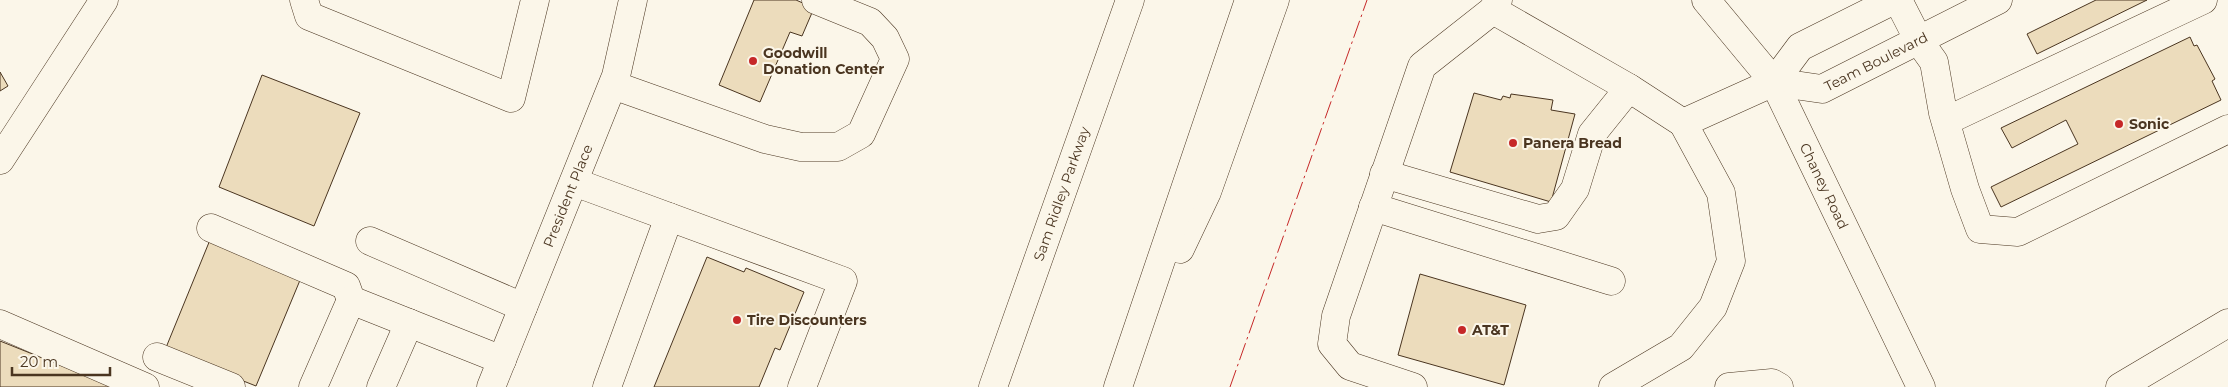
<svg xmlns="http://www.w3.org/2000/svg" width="2228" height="387" viewBox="0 0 2228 387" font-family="Montserrat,sans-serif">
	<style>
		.building { fill: #ecdcbc; stroke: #4a3520 }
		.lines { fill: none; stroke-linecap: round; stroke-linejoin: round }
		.minor-casing { stroke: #4a3520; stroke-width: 29 }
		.major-casing { stroke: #4a3520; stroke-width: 29 }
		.minor { stroke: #fbf6e9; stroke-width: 28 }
		.major { stroke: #fbf6e9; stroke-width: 28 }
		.power { stroke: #c62828; stroke-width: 1; stroke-dasharray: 18 4 2.5 4; stroke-linecap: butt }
		.poi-dot { fill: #c62828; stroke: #fbf6e9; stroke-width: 2 }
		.labels { text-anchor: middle; stroke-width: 4; stroke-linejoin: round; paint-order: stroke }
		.poi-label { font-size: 14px; font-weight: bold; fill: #4a3520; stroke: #fbf6e9; text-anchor: start }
		.street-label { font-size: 14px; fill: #4a3520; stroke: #fbf6e9 }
	</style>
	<rect width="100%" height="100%" fill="#fbf6e9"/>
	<g class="building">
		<path d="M754 0H796L814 8 802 36 790 32 760 102 719 85Z"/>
		<path d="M2096 0H2147L2037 54 2027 34Z"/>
		<path d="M2190 37 2194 46 2197 45 2215 79 2212 81 2221 100 2001 207 1991 187 2078 144 2066 120 2012 148 2001 128Z"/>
		<path d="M0 72 8 86 0 91Z"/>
		<path d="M262 75 360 113 314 226 219 187Z"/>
		<path d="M1474 93 1501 100 1503 96 1510 98 1511 94 1553 100 1551 110 1575 114 1551 202 1450 172Z"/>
		<path d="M212 235 303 273 256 386 165 350Z"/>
		<path d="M707 257 744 272 746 268 804 292 780 350 775 348 759 387H654Z"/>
		<path d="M1420 274 1526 305 1504 385 1398 355Z"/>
		<path d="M0 341 115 387H0Z"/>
	</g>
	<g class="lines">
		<g class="minor-casing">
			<g id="minor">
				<path d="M304 0 309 16 511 98 535 0"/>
				<path id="s1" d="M1706 0 1774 82 1921 387"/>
				<path d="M1898 0 1919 41 1934 62 1943 113 1965 189 1980 229 2018 232 2228 129"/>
				<path d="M1493 10 1629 88 1683 123"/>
				<path id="s2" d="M1774 82 1822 89 1998 0"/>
				<path d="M613 85 765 139 801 147H838L861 134 895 59 885 38 870 22 816 0"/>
				<path d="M1946 121 2203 0"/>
				<path d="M0 160 104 0"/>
				<path d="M1384 174 1538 219 1556 216 1575 189 1592 134 1629 88"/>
				<path d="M574 182 843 281 802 387"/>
				<path d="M1373 207 1611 281"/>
				<path d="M211 228 346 286 351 300"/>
				<path d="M370 241 523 307"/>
				<path d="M0 324 145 387"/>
				<path d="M157 357 231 387"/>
				<path d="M313 387 351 300 502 360"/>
				<path d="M381 387 409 323"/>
				<path id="s3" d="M491 387 616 76 633 0"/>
				<path d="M607 387 669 217"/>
				<path d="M1413 387 1350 366 1332 344 1336 316 1422 66 1493 10 1498 0"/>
				<path d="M1613 387 1681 347 1713 307 1731 261 1721 193 1683 123 1774 82 1800 47 1894 0"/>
				<path d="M1729 387 1772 383 1779 387"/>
				<path d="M2120 387 2228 323"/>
			</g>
		</g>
		<g class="major-casing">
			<g id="major">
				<path d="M1180 249 1207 192 1275 0"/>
				<path id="s4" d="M993 387 1130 0"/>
				<path d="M1118 387 1249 0"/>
			</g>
		</g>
		<use href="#minor" class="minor"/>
		<use href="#major" class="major"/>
		<path class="power" d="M1230 387 1367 0"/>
	</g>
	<g class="poi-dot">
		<circle cx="753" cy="61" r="5"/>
		<circle cx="2119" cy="124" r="5"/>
		<circle cx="1513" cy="143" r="5"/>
		<circle cx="737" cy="320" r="5"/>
		<circle cx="1462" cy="330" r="5"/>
	</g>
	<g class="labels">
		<g class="poi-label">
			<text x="763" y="58">Goodwill<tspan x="763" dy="16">Donation Center</tspan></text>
			<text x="2129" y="129">Sonic</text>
			<text x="1523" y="148">Panera Bread</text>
			<text x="747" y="325">Tire Discounters</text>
			<text x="1472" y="335">AT&amp;T</text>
		</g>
		<g class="street-label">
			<text dy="5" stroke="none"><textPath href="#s2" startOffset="109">Team Boulevard</textPath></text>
			<text dy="5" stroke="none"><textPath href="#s1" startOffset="222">Chaney Road</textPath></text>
			<text dy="5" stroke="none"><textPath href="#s4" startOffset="205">Sam Ridley Parkway</textPath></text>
			<text dy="5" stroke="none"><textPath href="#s3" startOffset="206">President Place</textPath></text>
		</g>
	</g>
	<path d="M12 367v8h98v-8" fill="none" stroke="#4a3520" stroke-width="2.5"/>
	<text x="20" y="367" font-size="15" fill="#4a3520" stroke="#fbf6e9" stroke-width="4" paint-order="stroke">20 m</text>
</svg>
